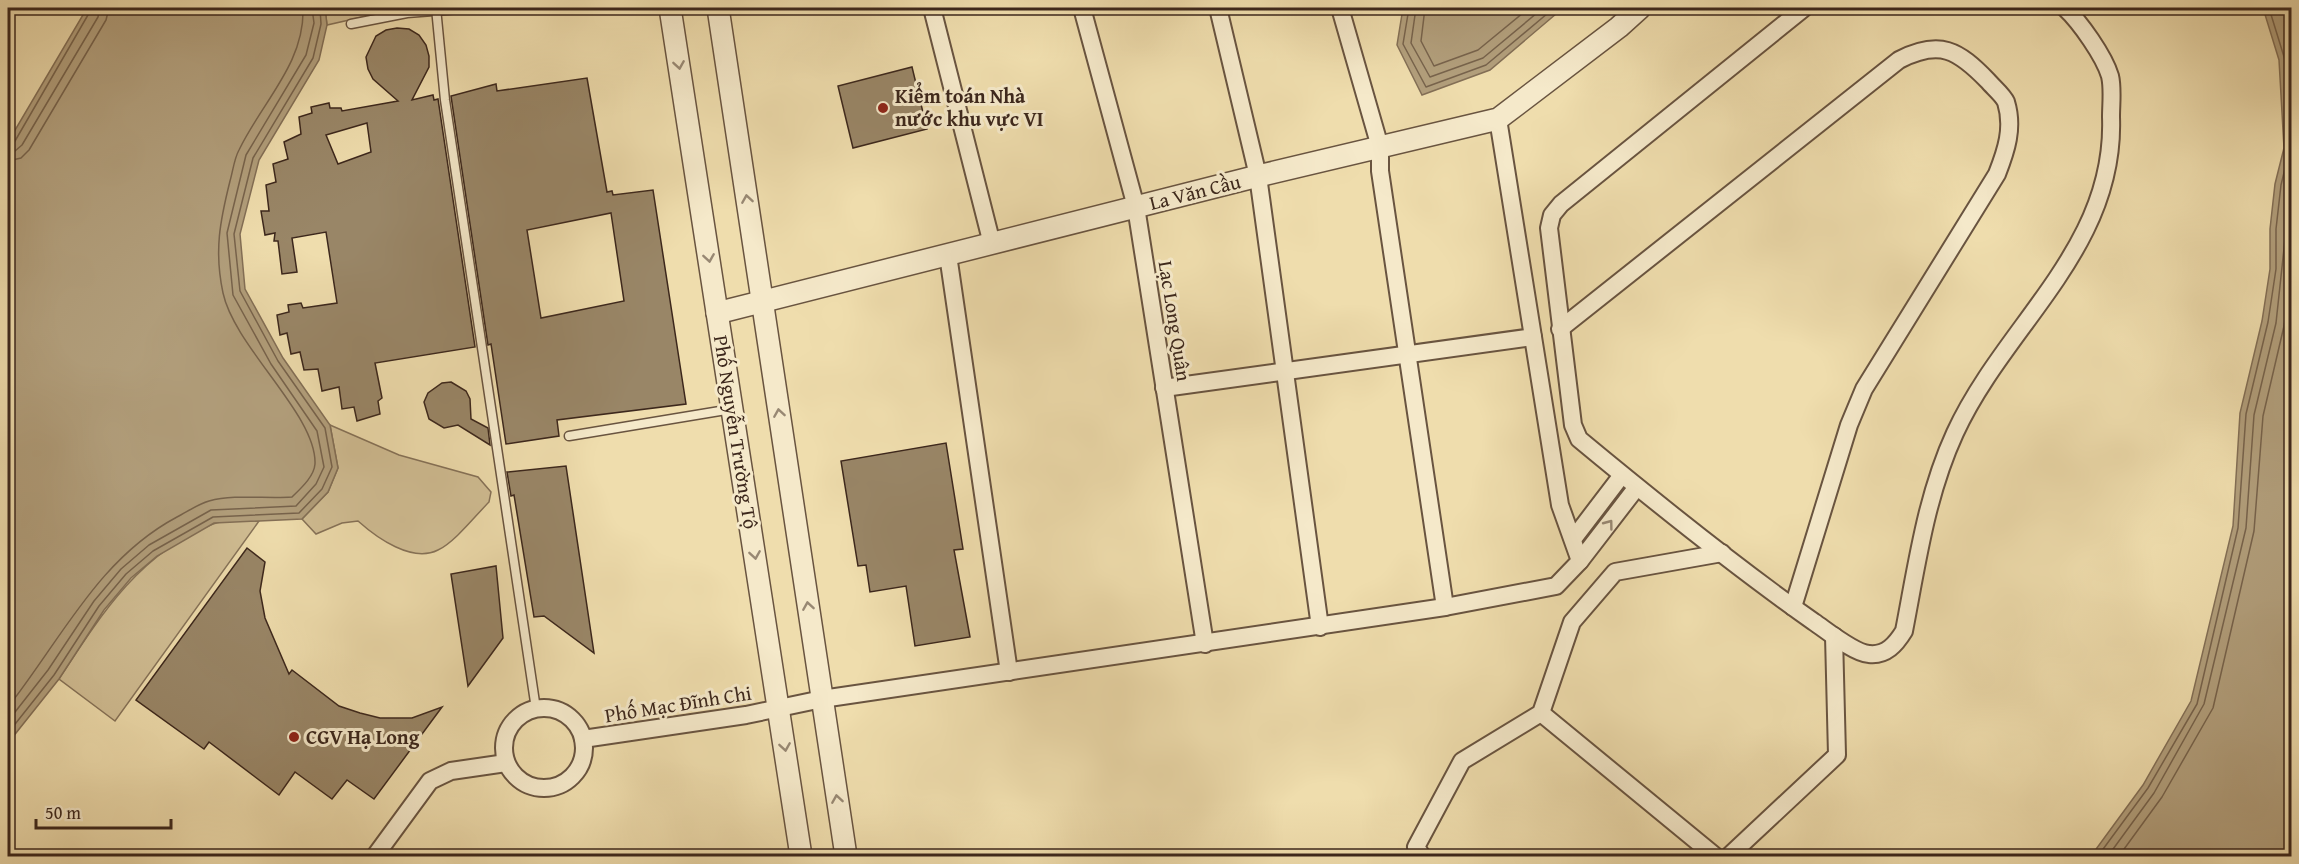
<svg xmlns="http://www.w3.org/2000/svg" width="2299" height="864" viewBox="0 0 2299 864" font-family="'Gentium Book Plus',serif">
	<style>
		.green { fill: #d1be94; stroke: #867258; stroke-width: 1.5 }
		.water { fill: #b29f7c; stroke: #836f56; stroke-width: 1.5 }
		.lines { fill: none; stroke-linecap: round; stroke-linejoin: round }
		.shore { stroke: #77634c; stroke-width: 1.5 }
		.building { fill: #998667; stroke: #3c271c; stroke-width: 1.5; fill-rule: evenodd }
		.service-casing { stroke: #695440; stroke-width: 11 }
		.minor-casing { stroke: #695440; stroke-width: 20 }
		.tertiary-casing { stroke: #695440; stroke-width: 24 }
		.service { stroke: #f5e9ca; stroke-width: 8 }
		.minor { stroke: #f5e9ca; stroke-width: 16 }
		.tertiary { stroke: #f5e9ca; stroke-width: 21 }
		.oneway { stroke: #988873 }
		.poi-dot { fill: #8f2418; stroke: #f5e9ca; stroke-width: 2 }
		.labels { text-anchor: middle; stroke-width: 6; stroke-linejoin: round; paint-order: stroke }
		.poi-label { font-size: 20px; font-weight: bold; fill: #3c271c; stroke: #f5e9ca; text-anchor: start }
		.street-label { font-size: 20px; fill: #3c271c; stroke: #f5e9ca }
	</style>
	<rect width="100%" height="100%" fill="#efddad"/>
	<filter id="stains"><feTurbulence type="fractalNoise" baseFrequency=".00333" numOctaves="4"/><feColorMatrix values="0 0 0 0 .2 0 0 0 0 .09 0 0 0 0 .02 0 0 0 .5 -.17"/></filter>
	<radialGradient id="worn" r=".72"><stop offset=".6" stop-color="#630" stop-opacity="0"/><stop offset="1" stop-color="#630" stop-opacity=".3"/></radialGradient>
	<g class="green">
		<path d="M325 8H402L327 25Z"/>
		<path d="M330 425 399 455 478 477 491 492 489 502C476 515 454 543 438 550 412 563 377 538 358 521L342 523 316 534 302 519 328 492 338 468Z"/>
		<path d="M259 521 115 721 59 679C100 616 140 552 213 524 225 519 245 521 259 521Z"/>
	</g>
	<g class="water">
		<path d="M87 8H325L327 25 319 60 259 160 240 234 245 289 283 358 330 425 338 468 328 492 302 519 214 523 157 556 131 578 104 610 59 679 8 743V142Z"/>
		<path d="M1403 8H1563L1490 70 1422 95 1397 45Z"/>
		<path d="M2263 8H2292L2291 856H2091L2143 785 2191 701 2233 526 2240 413 2262 321 2270 269V229L2275 184 2284 148 2279 60Z"/>
	</g>
	<g class="lines">
		<g class="shore">
			<path d="M1409 8 1403 44 1426 87 1486 65 1554 8"/>
			<path d="M1416 8 1411 43 1430 77 1483 58 1543 8"/>
			<path d="M1425 8 1421 41 1434 66 1478 50 1529 8"/>
			<path d="M8 144 15 141 92 8"/>
			<path d="M8 152 15 151 22 145 98 17 100 8"/>
			<path d="M8 161 21 158 29 150 106 20 109 8"/>
			<path d="M8 707C61 640 98 559 177 517 187 512 198 504 209 501 235 494 265 499 292 497 300 489 314 477 315 464 317 415 235 348 223 293 214 251 220 221 230 181 233 171 234 159 239 150 262 102 305 63 303 8"/>
			<path d="M8 721 48 670 94 601 121 569 149 545 211 510 296 506 316 484 324 467 317 431 271 364 233 295 227 233 246 155 306 55 314 23 312 8"/>
			<path d="M8 733 54 675 99 606 126 574 153 551 213 517 299 513 322 489 332 467 325 428 278 361 240 291 234 234 253 158 313 58 321 24 320 8"/>
			<path d="M2098 856 2148 788 2197 704 2238 528 2246 414 2268 322 2276 269V229L2281 185 2290 148 2285 60 2269 8"/>
			<path d="M2108 856 2154 793 2204 704 2246 528 2254 415 2276 323 2292 174"/>
			<path d="M2119 856 2162 797 2213 708 2254 531 2263 416 2284 326 2292 275"/>
		</g>
	</g>
	<g class="building">
		<path d="M397 28 409 29 419 35 426 45 429 56V67L412 100 433 95 434 100 438 99 475 347 375 363 382 398 378 401 380 414 357 421 354 407 342 409 339 387 322 391 318 369 304 370 300 352 291 354 287 333 280 335 277 315 289 312 288 305 301 303 303 308 337 303 326 232 292 238 297 272 282 274 278 241H274L275 233 265 235 261 211H269L266 185 276 182 273 164 288 159 284 142 301 134 299 117 312 113 311 107 329 103 330 108H341L342 111 398 101 373 79 368 69 366 57 376 36 386 30ZM367 123 371 152 338 164 326 135Z"/>
		<path d="M912 67 927 129 853 148 838 86Z"/>
		<path d="M587 78 607 192 612 191 613 195 653 190 686 404 557 420 559 436 506 444 491 344 488 345 451 96 496 84 497 91ZM611 213 624 301 541 318 527 230Z"/>
		<path d="M451 382 466 391 470 399 471 419 488 428 490 445 458 425 444 428 429 419 424 402 428 393 442 383Z"/>
		<path d="M946 443 963 549 954 550 970 637 915 646 906 586 870 592 866 565 858 566 841 461Z"/>
		<path d="M566 466 594 653 544 616 534 617 514 495 511 496 507 472Z"/>
		<path d="M247 548 265 562 260 591 265 618 289 674 292 670 339 706 360 713 380 718H412L442 707 374 799 347 780 332 799 295 772 279 795 209 742 204 749 136 700Z"/>
		<path d="M496 566 503 638 468 686 451 574Z"/>
	</g>
	<g class="lines">
		<g class="service-casing">
			<g id="service">
				<path d="M436 8 445 100 536 709"/>
				<path d="M351 24 407 13 473 8"/>
				<path d="M569 436 732 409"/>
			</g>
		</g>
		<g class="minor-casing">
			<g id="minor">
				<path d="M932 8 992 244"/>
				<path d="M1082 8 1136 207 1205 644"/>
				<path d="M1218 8 1258 176 1320 627"/>
				<path d="M1340 8 1380 147V171L1445 607"/>
				<path d="M1804 8 1561 204 1552 215 1549 228 1573 425 1579 439C1655 502 1733 565 1814 622 1826 630 1854 653 1869 654 1886 656 1896 644 1904 631 1917 564 1926 496 1955 433 2005 324 2116 248 2111 117 2111 104 2113 88 2110 76 2104 56 2080 22 2065 8"/>
				<path d="M948 255 1009 672"/>
				<path d="M1560 329 1899 60C1940 39 1958 50 1988 81 1993 87 2003 95 2006 102 2014 128 2006 151 1997 174L1864 389 1849 425 1793 607"/>
				<path d="M1164 388 1533 337"/>
				<path d="M1574 538 1622 475"/>
				<path d="M1580 561 1637 487"/>
				<circle cx="544" cy="748" r="40"/>
				<path d="M1541 713 1715 856"/>
				<path d="M583 739 746 715 822 699 1445 607 1556 586 1580 561 1560 505 1498 119"/>
				<path d="M375 856 430 781 451 771 506 763"/>
				<path d="M1422 856 1416 847 1462 761 1541 713 1572 622 1615 572 1722 553"/>
				<path d="M1729 856 1837 755 1834 636"/>
			</g>
		</g>
		<g class="tertiary-casing">
			<g id="tertiary">
				<path d="M670 8 801 856"/>
				<path d="M718 8 846 856"/>
				<path d="M717 313 1258 176 1498 119 1619 27 1640 8"/>
			</g>
		</g>
		<use href="#service" class="service"/>
		<use href="#minor" class="minor"/>
		<use href="#tertiary" class="tertiary"/>
	</g>
	<defs><path id="oneway-chevron" d="M-2-3.5L2.5 0L-2 3.5" fill="none" stroke-width="1.6" stroke-linecap="round" stroke-linejoin="round" transform="scale(1.5)"/></defs>
	<g class="oneway">
		<use href="#oneway-chevron" transform="translate(679 65) rotate(81)"/>
		<use href="#oneway-chevron" transform="translate(747 199) rotate(-99)"/>
		<use href="#oneway-chevron" transform="translate(709 258) rotate(81)"/>
		<use href="#oneway-chevron" transform="translate(779 413) rotate(-99)"/>
		<use href="#oneway-chevron" transform="translate(1609 524) rotate(-53)"/>
		<use href="#oneway-chevron" transform="translate(755 555) rotate(81)"/>
		<use href="#oneway-chevron" transform="translate(808 606) rotate(-99)"/>
		<use href="#oneway-chevron" transform="translate(785 747) rotate(81)"/>
		<use href="#oneway-chevron" transform="translate(837 799) rotate(-99)"/>
	</g>
	<g class="poi-dot">
		<circle cx="883" cy="108" r="6"/>
		<circle cx="294" cy="737" r="6"/>
	</g>
	<g class="labels">
		<g class="poi-label">
			<text x="895" y="103">Kiểm toán Nhà<tspan x="895" dy="23">nước khu vực VI</tspan></text>
			<text x="306" y="744">CGV Hạ Long</text>
		</g>
		<g class="street-label">
			<text transform="translate(1195 192) rotate(-14)" y="7">La Văn Cầu</text>
			<text transform="translate(1175 321) rotate(81)" y="7">Lạc Long Quân</text>
			<text transform="translate(736 432) rotate(81)" y="7">Phố Nguyễn Trường Tộ</text>
			<text transform="translate(678 704) rotate(-9)" y="7">Phố Mạc Đĩnh Chi</text>
		</g>
	</g>
	<rect width="2299" height="864" fill="none" stroke="#efddad" stroke-width="30"/>
	<rect x="9" y="9" width="2281" height="846" fill="none" stroke="#3c271c" stroke-width="3"/>
	<rect x="15" y="15" width="2269" height="834" fill="none" stroke="#3c271c" stroke-width="1.5"/>
	<path d="M36 819v9h135v-9" fill="none" stroke="#3c271c" stroke-width="3"/>
	<text x="45" y="819" font-size="18" fill="#3c271c" stroke="#f5e9ca" stroke-width="4.5" paint-order="stroke">50 m</text>
	<rect width="100%" height="100%" filter="url(#stains)"/>
	<rect width="100%" height="100%" fill="url(#worn)"/>
</svg>
